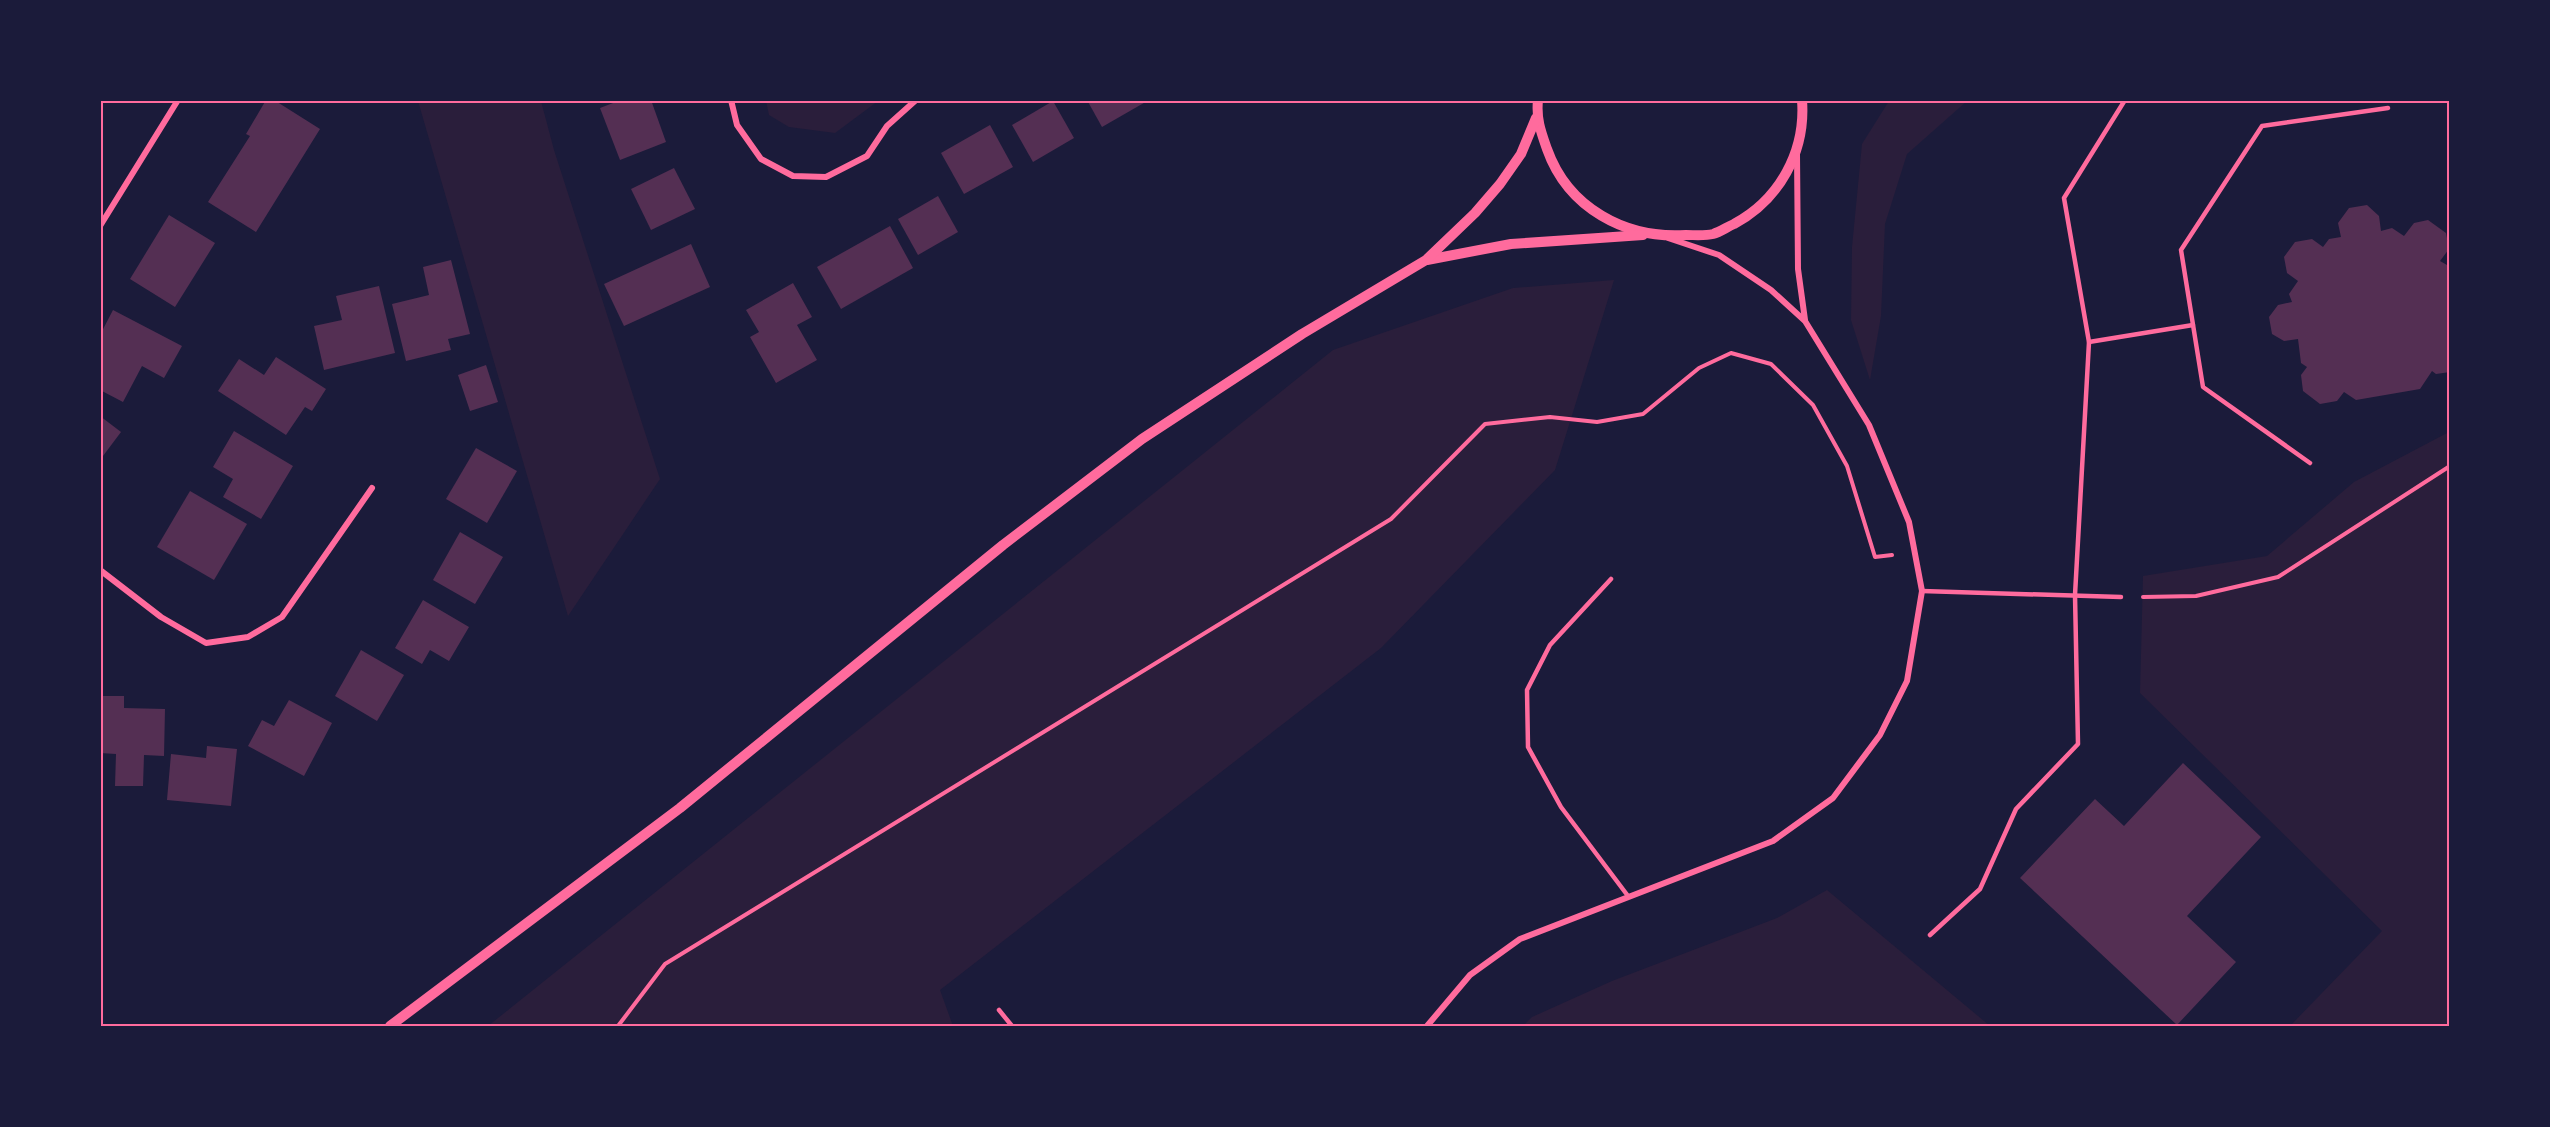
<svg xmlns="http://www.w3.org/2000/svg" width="2550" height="1127" viewBox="0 0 2550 1127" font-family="Lato,sans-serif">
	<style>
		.green { fill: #2a1e3b }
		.building { fill: #542f53 }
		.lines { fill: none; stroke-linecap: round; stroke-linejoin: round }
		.path { stroke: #ff6b9d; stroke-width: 4 }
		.service { stroke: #ff6b9d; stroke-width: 4.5 }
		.minor { stroke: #ff6b9d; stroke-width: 6 }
		.tertiary { stroke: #ff6b9d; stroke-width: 10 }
		.neatline { fill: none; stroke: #ff6b9d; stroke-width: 2 }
	</style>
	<rect width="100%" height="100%" fill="#1b1b3a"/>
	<g class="green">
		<path d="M418 101H541L554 150 660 479 568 616Z"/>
		<path d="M766 101V100L878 101 835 133 789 127 769 115Z"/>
		<path d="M1889 101H1967L1907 154 1885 224 1881 316 1870 380 1851 320 1852 247 1862 144Z"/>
		<path d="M1614 280 1555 470 1381 648 940 990 953 1026H488L1333 350 1513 288Z"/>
		<path d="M2449 432V1026H2290L2382 931 2140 693 2143 576 2267 556 2354 482Z"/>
		<path d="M1827 890 1990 1026H1523L1532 1017 1612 981 1777 918Z"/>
	</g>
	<g class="building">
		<path d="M266 100H274L320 129 256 232 208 202 250 136 246 134Z"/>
		<path d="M621 100H651L666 142 620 160 600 108Z"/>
		<path d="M1087 100H1149L1102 127Z"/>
		<path d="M1053 101 1074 138 1033 162 1012 125Z"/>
		<path d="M990 125 1013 167 964 194 941 153Z"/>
		<path d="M674 168 695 209 651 230 631 189Z"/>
		<path d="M938 196 958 232 918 255 898 219Z"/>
		<path d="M2367 205 2379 216 2381 231 2392 228 2404 236 2414 223 2428 220 2446 233 2449 249 2440 261 2447 265 2450 279V372L2436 374 2432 371 2420 389 2356 400 2344 392 2337 401 2320 404 2303 391 2301 375 2307 367 2301 363 2298 339 2284 341 2272 334 2269 317 2278 305 2292 302 2289 294 2298 281 2287 273 2284 257 2295 242 2312 239 2323 247 2329 239 2341 237 2338 223 2349 208Z"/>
		<path d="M169 215 215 243 175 307 130 279Z"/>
		<path d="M890 226 913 268 841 309 817 267Z"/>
		<path d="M691 244 710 287 624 326 604 284Z"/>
		<path d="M451 260 470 334 448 339 451 350 406 361 392 304 429 295 423 267Z"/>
		<path d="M793 283 812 317 797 325 817 360 776 383 750 337 759 332 746 310Z"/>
		<path d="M379 286 395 353 324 370 314 326 342 320 336 296Z"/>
		<path d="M113 310 182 346 164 378 142 366 123 402 100 390V335Z"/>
		<path d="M276 357 326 389 312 411 305 407 286 435 218 391 239 359 264 375Z"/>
		<path d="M486 365 498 402 470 411 458 375Z"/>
		<path d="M100 416 121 432 100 460Z"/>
		<path d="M234 431 293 466 261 519 223 497 233 479 213 467Z"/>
		<path d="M476 448 517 471 487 523 446 499Z"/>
		<path d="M190 491 247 524 214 580 157 547Z"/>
		<path d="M460 532 503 557 475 604 433 580Z"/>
		<path d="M423 600 469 627 449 661 430 650 422 664 395 648Z"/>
		<path d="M361 650 404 675 377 721 335 696Z"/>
		<path d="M100 696H124V708L165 709 164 756 144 755 143 786H115L116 754 100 753Z"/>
		<path d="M289 700 332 723 304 776 248 746 262 720 274 726Z"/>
		<path d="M207 746 237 749 231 806 167 800 171 754 206 758Z"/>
		<path d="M2183 763 2261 837 2187 916 2236 962 2177 1025 2020 878 2095 799 2124 826Z"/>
	</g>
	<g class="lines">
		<g class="path">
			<path d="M2143 597 2196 596 2278 577 2450 466"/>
			<path d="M618 1026 665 964 1391 519 1485 424 1550 417 1597 422 1643 414 1699 368 1731 353 1771 364 1813 405 1847 466 1875 557 1892 555"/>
		</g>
		<g class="service">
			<path d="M2089 342 2193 325"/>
			<path d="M2310 463 2203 387 2181 250 2262 126 2388 108"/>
			<path d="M1611 579 1550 645 1527 690 1528 747 1561 807 1628 896"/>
			<path d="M1922 591 2121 597"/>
			<path d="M1930 935 1980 889 2016 809 2078 744 2075 595 2089 342 2064 198 2125 100"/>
			<path d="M999 1010 1012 1026"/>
		</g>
		<g class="minor">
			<path d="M731 100 737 125 761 159 793 176 826 177 867 156 887 126 916 100"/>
			<path d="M1797 154 1798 269 1805 320"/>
			<path d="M100 226 178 100"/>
			<path d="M100 570 161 617 206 643 248 637 282 617 372 488"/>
			<path d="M1427 1026 1470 975 1520 939 1773 841 1833 798 1880 735 1907 681 1922 591 1909 522 1869 425 1805 321 1771 290 1719 255 1668 238"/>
		</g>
		<g class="tertiary">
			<path d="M1538 100C1536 119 1541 132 1547 149 1568 208 1625 239 1686 235 1695 235 1705 236 1713 234 1720 232 1727 227 1734 224 1779 200 1806 152 1802 100"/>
			<path d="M1427 260 1511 244 1643 235"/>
			<path d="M390 1026 680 808 1003 545 1142 439 1302 334 1426 260 1475 213 1500 184 1521 154 1536 118"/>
		</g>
	</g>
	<rect width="2550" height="1127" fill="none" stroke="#1b1b3a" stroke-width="204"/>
	<rect x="102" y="102" width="2346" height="923" class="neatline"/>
</svg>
